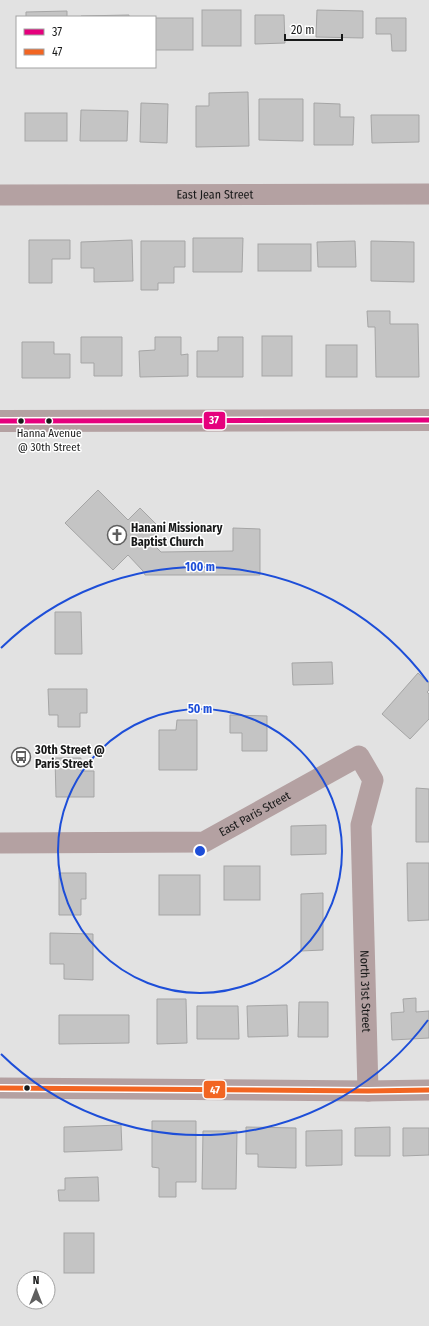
<svg xmlns="http://www.w3.org/2000/svg" width="429" height="1326" viewBox="0 0 429 1326" font-family="'Fira Sans Condensed',sans-serif">
	<style>
		.building { fill: #c4c4c4; stroke: #a5a5a5 }
		.lines { fill: none; stroke-linecap: round; stroke-linejoin: round }
		.minor { stroke: #b4a1a2; stroke-width: 21 }
		.tertiary { stroke: #b4a1a2; stroke-width: 22 }
		.bus-1-casing { stroke: #fff; stroke-width: 8 }
		.bus-2-casing { stroke: #fff; stroke-width: 8 }
		.bus-1 { stroke: #e5007d; stroke-width: 5 }
		.bus-2 { stroke: #f26522; stroke-width: 5 }
		.ring { fill: none; stroke: #1d4ed8; stroke-width: 2 }
		.bus-dot { fill: #181919; stroke: #fff; stroke-width: 1.5 }
		.labels { text-anchor: middle; stroke-width: 3; stroke-linejoin: round; paint-order: stroke }
		.bus-label { font-size: 11px; fill: #181919; stroke: #fff }
		.street-label { font-size: 12px; fill: #181919; stroke: #fff }
		.poi-label { font-size: 12px; font-weight: bold; fill: #181919; stroke: #fff; text-anchor: start }
		.centre { fill: #1d4ed8; stroke: #fff; stroke-width: 2 }
		.ring-label { font-size: 12px; text-anchor: middle; font-weight: bold; fill: #1d4ed8; stroke: #fff; stroke-width: 3; stroke-linejoin: round; paint-order: stroke }
		.line-badge { stroke: #fff; stroke-width: 1.5 }
		.badge-label { font-size: 11px; text-anchor: middle; font-weight: bold; fill: #fff }
	</style>
	<rect width="100%" height="100%" fill="#e2e2e2"/>
	<g class="building">
		<rect x="202" y="10" width="39" height="36"/>
		<path d="M317 10 363 11V38L316 37Z"/>
		<path d="M67 11V17H26V12Z"/>
		<path d="M129 15V17H81V16Z"/>
		<path d="M255 15H284L285 43 255 44Z"/>
		<rect x="155" y="18" width="38" height="32"/>
		<path d="M376 18H406V51H392L391 34H376Z"/>
		<path d="M248 92 249 146 196 147V106H209V93Z"/>
		<path d="M259 99H303V141L259 140Z"/>
		<path d="M141 103 168 104 167 143 140 142Z"/>
		<path d="M314 103 340 104V117H354L353 145H314Z"/>
		<path d="M81 110 128 111 127 141H80Z"/>
		<rect x="25" y="113" width="42" height="28"/>
		<path d="M371 115H419V142L372 143Z"/>
		<path d="M193 238H243L242 272H193Z"/>
		<path d="M29 240H70V259H52V283H29Z"/>
		<path d="M132 240 133 281 94 282V268H81V242Z"/>
		<path d="M141 241H185V267H174V283H158V290H141Z"/>
		<path d="M355 241 356 267H318L317 242Z"/>
		<path d="M371 241 414 242V282L371 281Z"/>
		<rect x="258" y="244" width="53" height="27"/>
		<path d="M367 311H390V324H418L419 377H376L375 327H368Z"/>
		<rect x="262" y="336" width="30" height="40"/>
		<path d="M81 337H122V376H94V363H81Z"/>
		<path d="M155 337H181V355L188 354V376L140 377 139 351 155 350Z"/>
		<path d="M218 337H243V377H197V351H218Z"/>
		<path d="M22 342H54V354H70V378H22Z"/>
		<rect x="326" y="345" width="31" height="32"/>
		<path d="M98 490 128 520 140 508 161 529 150 541 161 552 233 551V528L260 529V575H145L143 571 128 555 113 570 65 523Z"/>
		<path d="M55 612H81L82 654H55Z"/>
		<path d="M332 662 333 684 293 685 292 663Z"/>
		<path d="M418 673 429 683V690L427 692 429 694V719L410 739 382 714Z"/>
		<path d="M48 689H87V713H80V727H58V715H49Z"/>
		<path d="M230 715 267 716V751H242V733H230Z"/>
		<path d="M177 720H197V770H159V730H176Z"/>
		<path d="M55 758H81V771H94V797H56Z"/>
		<path d="M416 788 429 789V842H416Z"/>
		<path d="M326 825V854L291 855V826Z"/>
		<path d="M407 863H429V920L408 921Z"/>
		<rect x="224" y="866" width="36" height="34"/>
		<path d="M59 873H86V899H81V915H59Z"/>
		<rect x="159" y="875" width="41" height="40"/>
		<path d="M323 893V950L301 951V894Z"/>
		<path d="M50 933 93 934V980L64 979V964H50Z"/>
		<path d="M416 998V1012L429 1011V1038L392 1040 391 1013 404 1012 403 999Z"/>
		<path d="M157 999H186L187 1043 157 1044Z"/>
		<path d="M299 1002H328V1037H298Z"/>
		<path d="M287 1005 288 1036 248 1037 247 1006Z"/>
		<path d="M197 1006H238L239 1039H197Z"/>
		<path d="M59 1015H129V1043L59 1044Z"/>
		<path d="M152 1121H196V1182H176V1197H159V1168L152 1167Z"/>
		<path d="M121 1125 122 1150 64 1152V1127Z"/>
		<path d="M246 1127 296 1128V1168L258 1167V1154H246Z"/>
		<path d="M390 1127V1156H355V1128Z"/>
		<path d="M403 1128H429V1155L403 1156Z"/>
		<path d="M342 1130V1165L306 1166V1131Z"/>
		<path d="M203 1131H237L236 1189H202Z"/>
		<path d="M98 1177 99 1201H59L58 1190H65V1178Z"/>
		<rect x="64" y="1233" width="30" height="40"/>
	</g>
	<g class="lines">
		<g class="minor">
			<path id="s1" d="M0 195 429 194"/>
			<path id="s2" d="M0 843 204 842 359 756 373 780 361 825 368 1091"/>
			<path d="M0 1088 368 1091 429 1090"/>
		</g>
		<path class="tertiary" d="M0 421 429 420"/>
		<g class="bus-1-casing">
			<path id="bus-1" d="M0 421 429 420"/>
		</g>
		<g class="bus-2-casing">
			<path id="bus-2" d="M0 1088 368 1091 429 1090"/>
		</g>
		<use href="#bus-1" class="bus-1"/>
		<use href="#bus-2" class="bus-2"/>
	</g>
	<g class="ring">
		<circle cx="200" cy="851" r="142"/>
		<path d="M428 1020A284 284 0 0 1 1 1054M1 648A284 284 0 0 1 428 682"/>
	</g>
	<defs>
		<g id="church-ring" transform="scale(1)"><circle r="9.5" fill="#fff" stroke="#5f5f5f" stroke-width="1.5"/><path d="M-1.2-6h2.4v3.5h3.3v2.4h-3.3V6h-2.4V-.1h-3.3v-2.4h3.3Z" fill="#5f5f5f"/></g>
		<g id="bus-ring" transform="scale(1)"><circle r="9.5" fill="#fff" stroke="#5f5f5f" stroke-width="1.5"/><path d="M-5-6H5V4H4V6H2V4H-2V6H-4V4H-5ZM-3.5-4V0h7V-4ZM-3.5 1.2v1.5H-2V1.2ZM2 1.2v1.5H3.5V1.2Z" fill="#5f5f5f"/></g>
	</defs>
	<g fill-rule="evenodd">
		<use href="#church-ring" x="117" y="535"/>
		<use href="#bus-ring" x="21" y="757"/>
	</g>
	<g class="bus-dot">
		<circle cx="21" cy="421" r="3.5"/>
		<circle cx="49" cy="421" r="3.5"/>
		<circle cx="27" cy="1088" r="3.5"/>
	</g>
	<g class="labels">
		<g class="bus-label">
			<text x="49" y="437">Hanna Avenue<tspan x="49" dy="14">@ 30th Street</tspan></text>
		</g>
		<g class="street-label">
			<text dy="4" stroke="none"><textPath href="#s1" startOffset="215">East Jean Street</textPath></text>
			<text dy="4" stroke="none"><textPath href="#s2" startOffset="262">East Paris Street</textPath></text>
			<text dy="4" stroke="none"><textPath href="#s2" startOffset="622">North 31st Street</textPath></text>
		</g>
		<g class="poi-label">
			<text x="131" y="532">Hanani Missionary<tspan x="131" dy="14">Baptist Church</tspan></text>
			<text x="35" y="754">30th Street @<tspan x="35" dy="14">Paris Street</tspan></text>
		</g>
	</g>
	<circle cx="200" cy="851" r="6" class="centre"/>
	<g class="ring-label">
		<text x="200" y="571">100 m</text>
		<text x="200" y="713">50 m</text>
	</g>
	<g class="line-badge">
		<rect x="203" y="411" width="23" height="19" rx="4" fill="#e5007d"/>
		<rect x="203" y="1080" width="23" height="19" rx="4" fill="#f26522"/>
	</g>
	<g class="badge-label">
		<text x="214" y="424">37</text>
		<text x="215" y="1094">47</text>
	</g>
	<rect x="16" y="16" width="140" height="52" fill="#ffffff" stroke="#a3a3a3"/>
	<rect x="24" y="29" width="20" height="6" fill="#e5007d" stroke="#a3a3a3"/>
	<text x="52" y="36" font-size="12" fill="#181919">37</text>
	<rect x="24" y="49" width="20" height="6" fill="#f26522" stroke="#a3a3a3"/>
	<text x="52" y="56" font-size="12" fill="#181919">47</text>
	<g transform="translate(36 1290)"><circle r="19" fill="#ffffff" stroke="#a3a3a3"/>
	<path d="M0-3L7 15L0 10L-7 15Z" fill="#5f5f5f"/>
	<text y="-6" font-size="11" font-weight="bold" text-anchor="middle" fill="#181919">N</text>
	</g>
	<path d="M285 34v6h57v-6" fill="none" stroke="#181919" stroke-width="2"/>
	<text x="291" y="34" font-size="12" fill="#181919" stroke="#ffffff" stroke-width="3" paint-order="stroke">20 m</text>
</svg>
